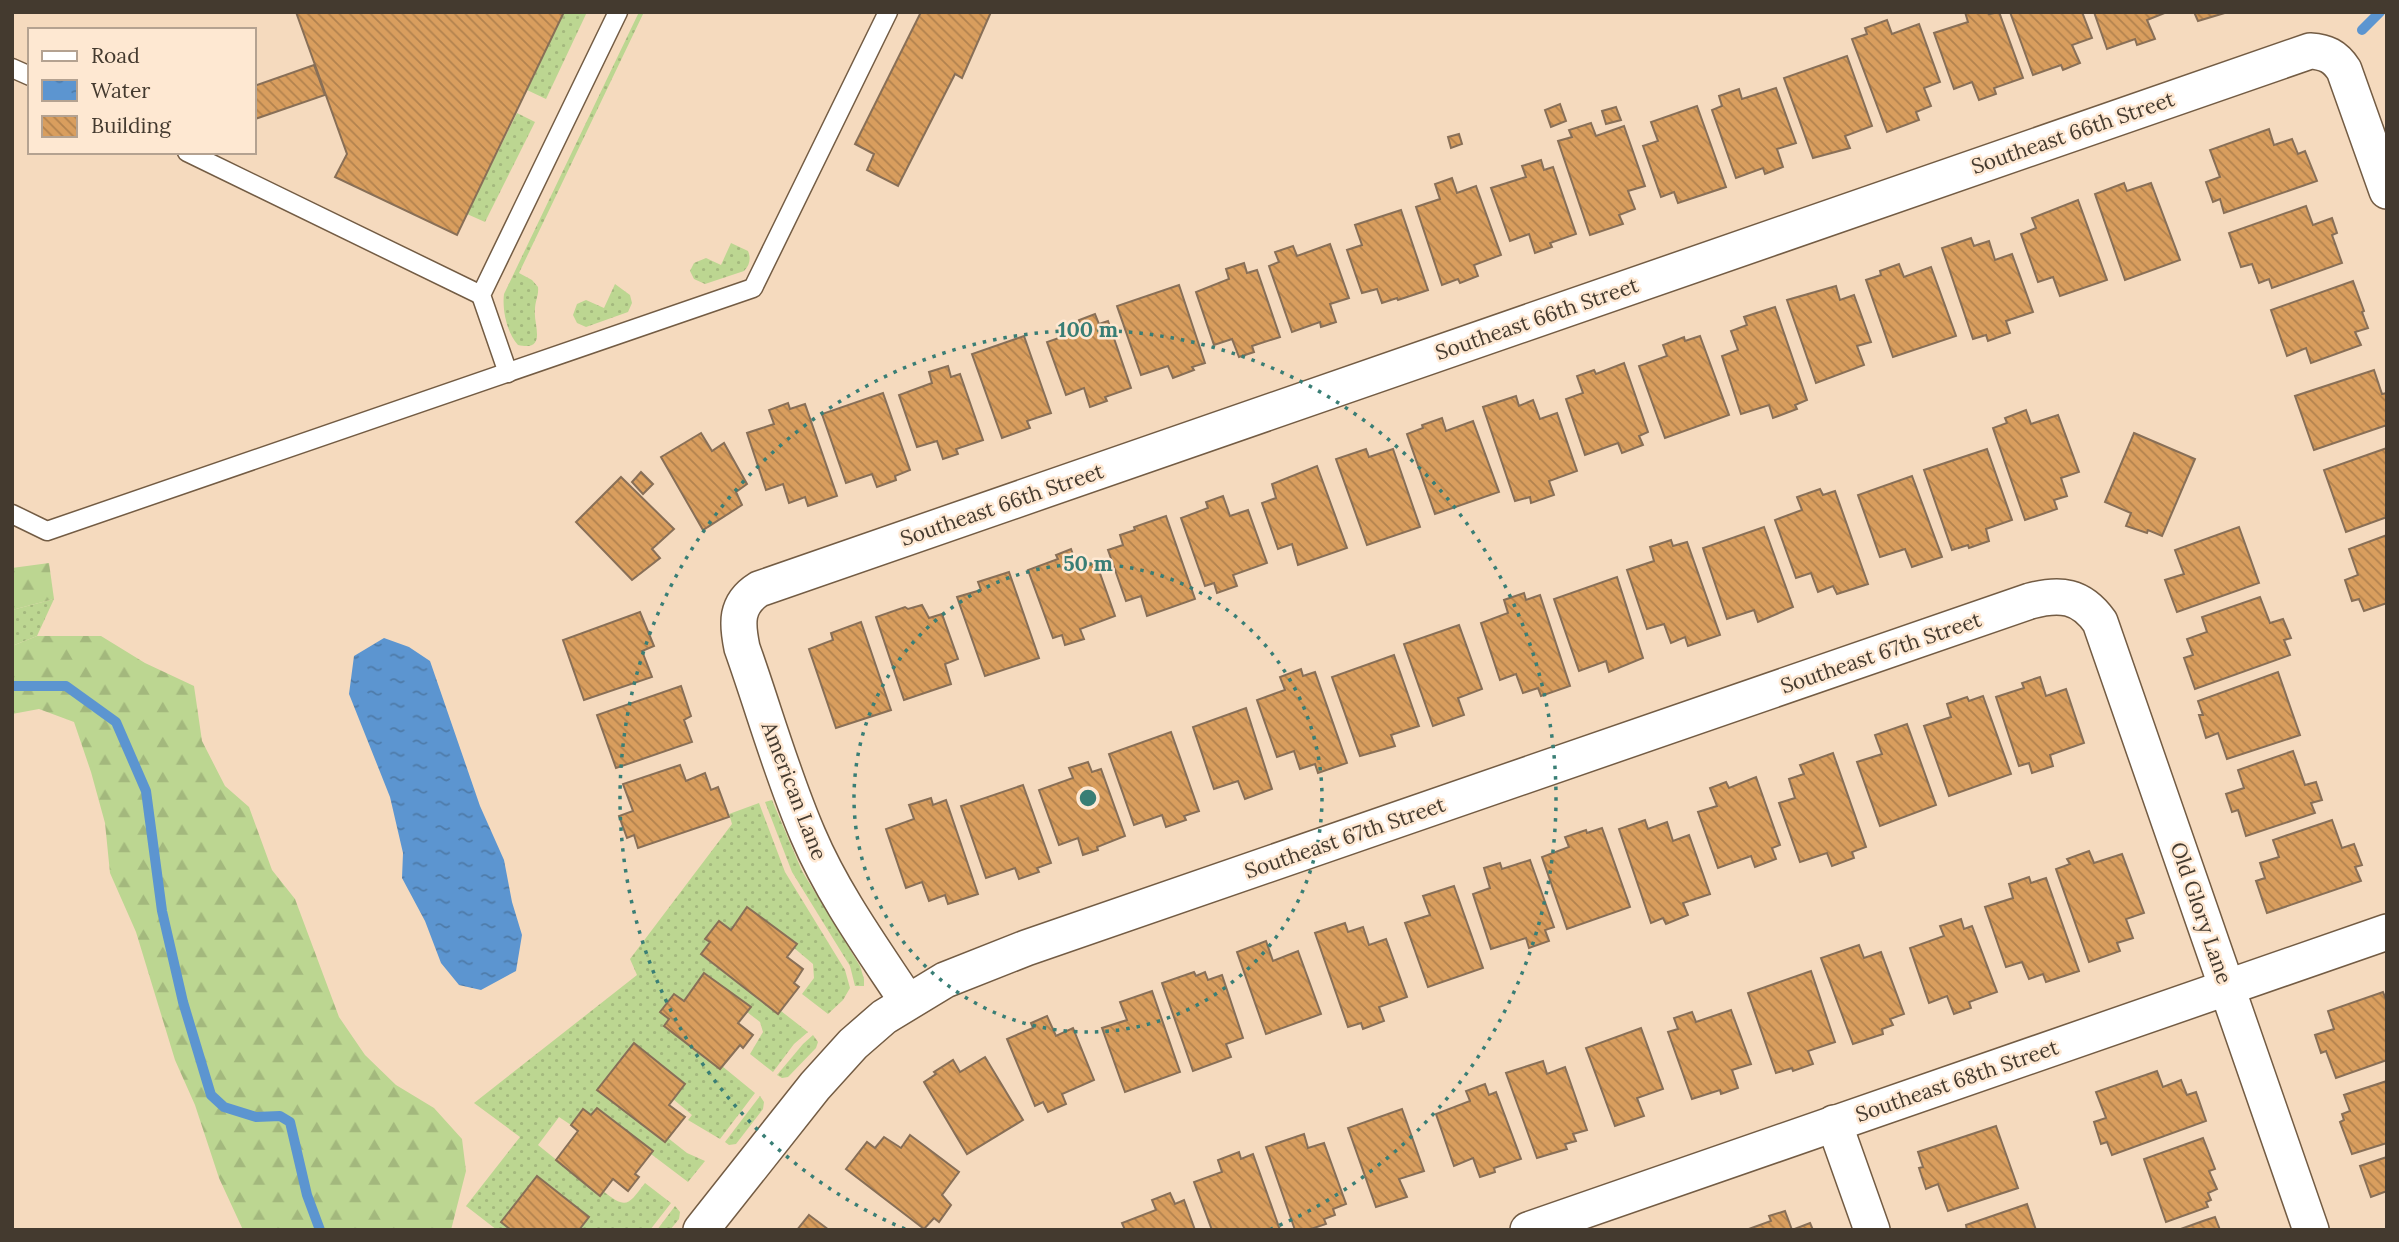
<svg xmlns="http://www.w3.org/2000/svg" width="2399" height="1242" viewBox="0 0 2399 1242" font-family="Lora,serif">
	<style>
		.grass { fill: url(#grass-dots) }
		.forest { fill: url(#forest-firs) }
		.water { fill: url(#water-ripples) }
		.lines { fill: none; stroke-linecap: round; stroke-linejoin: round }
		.stream { stroke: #5c95d0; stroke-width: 10 }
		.building { fill: url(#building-back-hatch); stroke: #886f57; stroke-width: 2 }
		.service-casing { stroke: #735c44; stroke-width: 21 }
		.minor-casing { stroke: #735c44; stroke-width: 38 }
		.service { stroke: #fff; stroke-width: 18 }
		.minor { stroke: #fff; stroke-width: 35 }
		.ring { fill: none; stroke: #397e75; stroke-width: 3.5; stroke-dasharray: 3.5 7 }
		.labels { text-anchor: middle; stroke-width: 5; stroke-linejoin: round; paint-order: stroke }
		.street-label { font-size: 21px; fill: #443a2f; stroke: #fee8d2 }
		.centre { fill: #397e75; stroke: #fee8d2; stroke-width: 3.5 }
		.ring-label { font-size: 21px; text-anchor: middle; font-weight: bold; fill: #397e75; stroke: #fee8d2; stroke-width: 5; stroke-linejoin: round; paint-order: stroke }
	</style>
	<defs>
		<pattern id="grass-dots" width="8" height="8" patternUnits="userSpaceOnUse" patternTransform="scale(1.75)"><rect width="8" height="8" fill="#bcd691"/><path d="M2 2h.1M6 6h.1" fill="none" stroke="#a3b87d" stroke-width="1.8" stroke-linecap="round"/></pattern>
		<pattern id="forest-firs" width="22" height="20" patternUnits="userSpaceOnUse" patternTransform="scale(1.75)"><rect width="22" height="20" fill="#bcd691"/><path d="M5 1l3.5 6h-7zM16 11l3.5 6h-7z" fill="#a3b87d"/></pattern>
		<pattern id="water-ripples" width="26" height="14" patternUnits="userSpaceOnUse" patternTransform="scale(1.75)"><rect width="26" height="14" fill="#5c95d0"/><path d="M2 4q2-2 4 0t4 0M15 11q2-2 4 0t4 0" fill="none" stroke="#4e7ba9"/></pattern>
		<pattern id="building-back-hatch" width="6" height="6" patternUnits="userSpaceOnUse" patternTransform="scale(1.75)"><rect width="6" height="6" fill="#d99e5e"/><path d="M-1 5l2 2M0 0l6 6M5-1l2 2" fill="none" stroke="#b2824e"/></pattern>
	</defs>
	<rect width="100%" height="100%" fill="#f5dabe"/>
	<g class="grass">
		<path d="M564 12H587L546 99 527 90Z"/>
		<path d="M639 12H644L519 273 532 280 538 287C539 295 535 301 535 310 533 324 548 352 518 345 507 333 502 310 504 294Z"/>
		<path d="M517 113 535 122 485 222 467 214Z"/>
		<path d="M731 243 748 251C751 258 750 265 744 271L705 284 694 279 690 271 694 263 706 258 721 265Z"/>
		<path d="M615 284 630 295 632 303 628 312 586 327 577 323 573 315 577 304 586 300 604 308Z"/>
		<path d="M54 599 37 636 12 646V610Z"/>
		<path d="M772 800 802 871 860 966 864 979V986H855L850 966 792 872 765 802Z"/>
		<path d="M759 803 785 872 845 970 850 988 843 1000 828 1014 802 994 814 978 813 964 747 908 731 930 719 921 706 939 710 942 701 955 778 1014 781 1011 808 1032 794 1044 773 1072 750 1054 763 1032 760 1022 747 1012 750 1007 705 973 684 1001 674 994 660 1012 669 1019 664 1026 720 1069 722 1066 755 1093 720 1139 688 1120 692 1115 673 1099 685 1083 634 1044 597 1090 664 1142 668 1138 687 1153 705 1161 688 1182 651 1154 597 1108 591 1115 582 1109 571 1125 559 1117 538 1145 600 1195 603 1191C627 1210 628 1205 645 1183L671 1203 650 1230H579L589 1217 501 1222 509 1228 497 1230 466 1206 520 1137 474 1103 637 975 630 959 732 824 729 814Z"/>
		<path d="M813 1035 818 1042 816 1048 788 1077 782 1078 777 1075 803 1044Z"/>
		<path d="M760 1096 764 1102 763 1109 736 1144 729 1145 725 1142Z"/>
		<path d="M675 1206 680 1212 679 1219 670 1230H657Z"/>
	</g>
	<g class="forest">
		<path d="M49 563 54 599 12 610V568Z"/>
		<path d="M37 636H101L145 663 194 686 202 741 225 786 249 807 272 870 295 899 339 1017 365 1055 396 1085 434 1108 462 1139 466 1171 451 1230H243L219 1178 195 1105 175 1060 136 932 110 873 105 823 91 772 74 722 39 709 12 714V646Z"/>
	</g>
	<path class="water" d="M384 638 409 647 430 661 480 806 504 860 512 902 522 935 516 971 481 990 459 985 441 963 425 921 402 878 403 853 390 797 349 694 354 656Z"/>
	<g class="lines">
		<g class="stream">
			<path d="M2362 30 2380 12"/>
			<path d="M12 686H66L116 722 146 791 162 911 183 1002 211 1095 224 1107 256 1117 280 1116 290 1122 307 1195 320 1230"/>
		</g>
	</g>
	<g class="building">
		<path d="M296 12H564L457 235 335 177 347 154Z"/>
		<path d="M921 12H991L962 78 955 74 898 186 867 170 874 154 855 144Z"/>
		<path d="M1965 12H1988L1989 14 1999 12 2023 78 1994 88 1996 94 1979 100 1972 82 1954 89 1934 33 1968 22Z"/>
		<path d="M2010 12H2082L2092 38 2072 45 2080 63 2063 70 2061 65 2033 75Z"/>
		<path d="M2094 12H2167L2147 20 2155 39 2137 45 2135 39 2107 49Z"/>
		<path d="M2194 12H2228L2198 21Z"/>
		<path d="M1887 20 1892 34 1919 24 1940 82 1924 88 1931 106 1916 112 1919 120 1887 132 1852 39 1867 34 1865 28Z"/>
		<path d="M1847 56 1872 126 1845 136 1850 148 1813 158 1784 78Z"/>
		<path d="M314 65 325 95 255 119 254 86Z"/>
		<path d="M1776 88 1796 143 1777 149 1783 167 1765 174 1763 168 1736 178 1712 110 1722 106 1719 96 1739 89 1742 99Z"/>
		<path d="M1560 104 1566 121 1551 127 1545 110Z"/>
		<path d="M1697 106 1726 187 1678 203 1674 192 1661 197 1643 146 1658 141 1651 122Z"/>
		<path d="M1616 107 1621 120 1606 124 1602 111Z"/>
		<path d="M1591 123 1596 136 1624 126 1645 186 1628 191 1635 209 1619 215 1623 224 1590 235 1558 141 1572 137 1569 130Z"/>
		<path d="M2269 129 2274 145 2292 139 2298 154 2305 151 2317 181 2224 213 2220 199 2213 202 2206 182 2220 177 2210 150Z"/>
		<path d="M1459 134 1462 144 1451 148 1448 137Z"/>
		<path d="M1541 160 1544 170 1553 167 1576 234 1550 243 1552 247 1535 253 1529 234 1510 241 1491 188 1526 177 1522 166Z"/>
		<path d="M1452 178 1457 193 1476 186 1501 255 1474 265 1478 276 1460 283 1458 279 1442 285 1416 207 1440 199 1435 184Z"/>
		<path d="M2124 183 2127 191 2151 183 2180 260 2125 280 2095 194Z"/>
		<path d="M2078 200 2107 280 2060 296 2053 277 2038 282 2021 234 2036 228 2032 218Z"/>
		<path d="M2306 206 2313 225 2332 218 2337 233 2332 235 2342 263 2272 288 2269 279 2259 283 2252 264 2241 267 2229 233Z"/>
		<path d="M1401 210 1428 290 1398 300 1397 298 1382 303 1377 289 1362 293 1347 250 1362 245 1355 225Z"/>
		<path d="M1971 238 1974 246 1989 241 1995 260 2012 254 2033 312 2006 321 2010 333 1988 341 1986 335 1973 339 1942 248Z"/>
		<path d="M1330 244 1349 298 1330 304 1336 322 1321 327 1320 322 1292 332 1269 266 1279 262 1275 252 1293 246 1297 256Z"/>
		<path d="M1244 263 1247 273 1257 270 1280 337 1252 346 1254 352 1239 357 1232 339 1214 345 1196 292 1229 279 1226 269Z"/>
		<path d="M1899 264 1904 277 1931 267 1956 336 1893 357 1866 280 1881 275 1880 271Z"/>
		<path d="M2353 281 2364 311 2362 312 2368 328 2355 332 2361 345 2311 363 2306 348 2287 356 2271 310Z"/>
		<path d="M1179 285 1205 363 1192 367 1194 370 1173 378 1168 366 1141 375 1117 306Z"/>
		<path d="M1836 286 1840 300 1854 295 1871 342 1857 346 1864 365 1816 383 1787 300Z"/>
		<path d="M1775 307 1807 400 1795 405 1797 409 1773 418 1769 405 1741 414 1722 356 1738 350 1731 331 1747 325 1744 317Z"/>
		<path d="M1095 314 1099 324 1108 321 1131 388 1105 397 1107 401 1090 407 1084 388 1066 395 1047 342 1082 330 1079 320Z"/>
		<path d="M1024 336 1051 413 1027 421 1030 428 1002 438 972 354Z"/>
		<path d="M1700 336 1729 415 1665 438 1639 366 1667 356 1663 345 1684 337 1685 341Z"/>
		<path d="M1624 363 1648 432 1639 436 1643 445 1622 453 1618 443 1585 455 1566 399 1583 393 1577 376 1594 370 1596 374Z"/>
		<path d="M948 366 951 377 960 374 983 440 956 449 958 454 943 459 937 441 917 447 899 395 932 383 929 372Z"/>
		<path d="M2374 370 2382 394 2387 393V425L2314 450 2295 396Z"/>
		<path d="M883 393 910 470 895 476 896 480 877 487 872 474 846 483 822 414Z"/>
		<path d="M1516 396 1519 406 1533 400 1540 419 1557 413 1577 471 1549 481 1554 495 1531 503 1530 497 1515 501 1483 407Z"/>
		<path d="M788 403 790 409 805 404 837 496 808 506 805 497 789 503 783 484 766 490 747 433 774 424 769 410Z"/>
		<path d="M2026 410 2031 424 2058 415 2079 472 2061 478 2067 496 2054 500 2057 509 2025 520 1993 428 2007 423 2005 418Z"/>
		<path d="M1442 418 1446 431 1473 421 1499 492 1435 514 1407 434 1423 428 1422 425Z"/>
		<path d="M701 433 712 451 724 443 747 484 736 492 742 505 703 530 661 457Z"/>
		<path d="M2134 433 2195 459 2162 536 2148 530 2147 533 2126 526 2131 513 2105 502Z"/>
		<path d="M2387 448V517L2346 532 2324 470Z"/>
		<path d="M1366 449 1369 457 1393 449 1420 527 1367 545 1336 459Z"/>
		<path d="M1987 449 2012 520 1986 529 1989 541 1969 548 1968 545 1952 550 1924 470Z"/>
		<path d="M1317 466 1347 548 1298 565 1292 544 1278 549 1262 503 1276 498 1272 484Z"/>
		<path d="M641 472 653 484 643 494 632 482Z"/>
		<path d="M1912 476 1942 557 1912 567 1905 549 1880 557 1858 495Z"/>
		<path d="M621 477 674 529 652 549 660 558 632 580 576 522Z"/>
		<path d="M1820 489 1823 495 1835 491 1868 584 1837 594 1833 586 1818 592 1811 573 1796 578 1775 520 1802 510 1797 497Z"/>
		<path d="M1223 496 1230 516 1248 510 1267 563 1233 575 1237 586 1217 593 1214 583 1205 586 1181 518 1208 508 1206 502Z"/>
		<path d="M1166 516 1195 599 1147 616 1141 596 1126 601 1108 550 1123 545 1120 535 1135 530 1134 527Z"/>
		<path d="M1764 527 1793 607 1758 622 1754 610 1727 619 1703 548Z"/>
		<path d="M2239 527 2259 583 2177 612 2165 580 2184 574 2175 550Z"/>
		<path d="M2387 535V603L2364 611 2359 599 2352 601 2345 580 2358 575 2349 549Z"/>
		<path d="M1671 540 1673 546 1687 542 1720 635 1688 646 1685 637 1671 643 1664 624 1647 629 1627 570 1654 561 1650 547Z"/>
		<path d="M1071 549 1078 569 1096 562 1115 616 1080 629 1084 639 1065 645 1062 635 1053 638 1028 570 1058 559 1056 555Z"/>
		<path d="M1009 572 1039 658 985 676 957 597 981 590 978 582Z"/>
		<path d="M1617 577 1643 658 1609 672 1606 661 1579 671 1554 599Z"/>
		<path d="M1524 593 1526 600 1540 595 1570 686 1541 696 1538 688 1523 693 1516 674 1500 680 1481 623 1508 613 1504 600Z"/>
		<path d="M2260 597 2270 623 2283 619 2291 638 2284 640 2290 655 2195 689 2184 658 2193 655 2187 639 2207 632 2202 617Z"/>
		<path d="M922 605 929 618 942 614 958 659 945 664 951 684 904 700 876 617 905 607 908 609Z"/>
		<path d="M640 612 654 646 642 651 652 677 584 700 563 640Z"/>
		<path d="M861 622 891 710 836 728 809 649 833 640 831 633Z"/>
		<path d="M1459 625 1482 689 1458 698 1464 715 1433 726 1404 644Z"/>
		<path d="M1394 655 1419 726 1391 735 1395 746 1360 756 1332 677Z"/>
		<path d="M1301 669 1303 676 1315 672 1347 763 1318 773 1315 764 1300 769 1294 751 1277 757 1257 700 1285 690 1280 677Z"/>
		<path d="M2278 672 2300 735 2227 759 2218 733 2206 738 2199 715H2203L2198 701Z"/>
		<path d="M2040 677 2046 696 2066 689 2084 743 2050 755 2053 766 2032 773 2029 763 2019 766 1996 697 2024 688 2022 683Z"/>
		<path d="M681 686 691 716 684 720 692 742 616 768 597 715Z"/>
		<path d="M1983 696 2011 774 1949 796 1924 726 1951 717 1947 704 1967 697 1969 701Z"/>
		<path d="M1246 708 1272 789 1245 799 1238 781 1214 789 1193 727Z"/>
		<path d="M1907 724 1936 805 1880 826 1857 762 1882 754 1875 735Z"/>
		<path d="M1171 732 1199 811 1184 816 1186 820 1166 827 1162 815 1134 825 1109 754Z"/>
		<path d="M2293 751 2305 785 2316 782 2322 800 2311 803 2315 813 2246 836 2238 810 2232 812 2226 794 2244 788 2238 770Z"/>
		<path d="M1833 753 1866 847 1852 852 1854 858 1832 866 1827 853 1800 862 1779 803 1795 798 1789 779 1804 774 1800 765Z"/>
		<path d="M1088 762 1092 772 1101 769 1125 836 1097 847 1098 850 1083 855 1078 838 1059 845 1039 790 1073 778 1069 768Z"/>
		<path d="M680 765 686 781 705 773 711 790 718 787 729 817 638 848 634 835 627 838 619 816 633 811 623 784Z"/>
		<path d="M1756 777 1780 845 1772 848 1776 859 1755 867 1751 856 1718 868 1698 812 1717 806 1710 788 1726 782 1729 788Z"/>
		<path d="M1023 785 1051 863 1037 868 1039 872 1019 879 1015 868 986 878 961 806Z"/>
		<path d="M931 798 933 805 946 800 978 894 948 904 945 895 929 901 922 882 906 888 886 829 914 819 909 805Z"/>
		<path d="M1645 820 1648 829 1667 822 1673 841 1689 835 1710 894 1683 903 1688 915 1666 924 1663 918 1651 923 1619 829Z"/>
		<path d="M2332 820 2342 848 2354 844 2362 865 2355 867 2361 881 2267 913 2256 881 2265 878 2260 863 2279 857 2273 840Z"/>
		<path d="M1602 828 1630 907 1567 929 1542 857 1569 847 1565 837 1586 830 1587 833Z"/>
		<path d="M2089 851 2094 863 2122 854 2144 913 2126 919 2133 938 2117 943 2120 951 2089 962 2056 869 2070 864 2067 859Z"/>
		<path d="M1530 860 1554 927 1545 930 1549 941 1529 948 1526 938 1491 949 1473 894 1490 888 1484 868 1500 863 1502 869Z"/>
		<path d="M2029 877 2031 883 2046 878 2079 971 2046 982 2043 974 2029 979 2022 962 2006 967 1985 907 2013 898 2009 884Z"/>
		<path d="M1454 886 1483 968 1428 987 1405 923 1430 915 1423 896Z"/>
		<path d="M747 907 797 944 787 957 803 969 794 983 799 987 778 1014 701 954 710 942 705 939 719 921 731 930Z"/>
		<path d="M1961 919 1964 929 1972 926 1997 992 1969 1002 1971 1008 1954 1014 1947 996 1929 1003 1910 948 1944 936 1940 926Z"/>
		<path d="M1345 923 1348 932 1363 927 1369 945 1386 939 1407 997 1379 1007 1384 1021 1363 1029 1361 1023 1348 1027 1315 933Z"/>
		<path d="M1266 941 1273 961 1298 951 1321 1014 1266 1034 1237 952Z"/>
		<path d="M1859 945 1864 958 1881 952 1904 1014 1890 1019 1893 1025 1882 1029 1883 1034 1853 1044 1821 958Z"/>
		<path d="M1811 971 1835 1042 1808 1051 1813 1064 1793 1071 1792 1068 1776 1073 1748 993Z"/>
		<path d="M1194 972 1196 976 1205 972 1208 980 1222 975 1243 1038 1226 1044 1231 1057 1193 1071 1162 983Z"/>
		<path d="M704 973 751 1007 738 1023 753 1035 743 1048 740 1045 720 1069 664 1026 669 1019 660 1012 674 994 684 1001Z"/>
		<path d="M1152 991 1180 1072 1125 1092 1102 1028 1127 1020 1120 1002Z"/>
		<path d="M2383 992 2387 1002V1060L2336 1078 2326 1051 2321 1053 2315 1035 2334 1029 2328 1011Z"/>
		<path d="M1731 1010 1751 1064 1732 1070 1738 1088 1721 1094 1720 1090 1692 1099 1668 1032 1678 1029 1674 1018 1692 1012 1696 1022Z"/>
		<path d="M1047 1016 1056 1036 1073 1028 1094 1080 1062 1094 1066 1104 1048 1112 1043 1102 1035 1106 1007 1039 1033 1028 1031 1023Z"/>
		<path d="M1641 1028 1663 1089 1637 1098 1644 1116 1615 1126 1586 1048Z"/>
		<path d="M634 1043 685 1084 669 1105 685 1117 665 1142 597 1090Z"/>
		<path d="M985 1057 1023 1120 967 1154 924 1082 936 1074 934 1072 953 1060 960 1072Z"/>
		<path d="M1543 1061 1547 1074 1565 1067 1587 1130 1573 1134 1576 1141 1565 1144 1567 1149 1537 1158 1506 1073Z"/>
		<path d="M2157 1071 2163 1087 2181 1080 2187 1095 2196 1092 2206 1121 2112 1155 2107 1142 2101 1144 2094 1122 2106 1118 2096 1092Z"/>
		<path d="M2387 1081V1143L2352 1154 2340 1122 2344 1120 2342 1114 2350 1111 2344 1095Z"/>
		<path d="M1485 1084 1489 1095 1496 1092 1521 1159 1494 1168 1495 1172 1480 1177 1473 1158 1454 1166 1436 1114 1470 1101 1466 1091Z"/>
		<path d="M597 1108 653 1151 635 1174 639 1177 628 1191 613 1179 600 1196 556 1160 578 1131 571 1125 583 1109 591 1115Z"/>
		<path d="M1402 1109 1424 1171 1399 1179 1407 1197 1376 1207 1348 1128Z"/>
		<path d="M1996 1126 2018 1188 1948 1211 1938 1184 1926 1189 1919 1168 1923 1167 1918 1152Z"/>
		<path d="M1304 1134 1308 1148 1324 1143 1346 1204 1333 1209 1335 1215 1324 1219 1326 1224 1308 1230H1295L1266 1147Z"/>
		<path d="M910 1135 959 1172 942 1195 951 1205 939 1222 934 1218 924 1229 846 1169 867 1142 875 1148 884 1137 901 1148Z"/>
		<path d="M2203 1138 2215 1169 2209 1171 2217 1189 2208 1193 2211 1200 2206 1202 2208 1207 2166 1222 2144 1159Z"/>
		<path d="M1239 1152 1241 1159 1253 1154 1280 1230H1212L1194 1182 1222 1172 1218 1160Z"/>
		<path d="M2387 1157V1191L2371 1197 2360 1166Z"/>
		<path d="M537 1176 589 1217 579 1230H511L501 1222Z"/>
		<path d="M1170 1193 1175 1204 1184 1200 1195 1230H1125L1122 1223 1156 1210 1152 1200Z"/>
		<path d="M2027 1204 2036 1230H1967L1966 1225Z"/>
		<path d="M1785 1211 1792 1230H1746L1771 1221 1769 1216Z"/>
		<path d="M809 1215 829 1230H797Z"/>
		<path d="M2215 1217 2220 1230H2178L2203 1221Z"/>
		<path d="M1810 1223 1813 1230H1792Z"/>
	</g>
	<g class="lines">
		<g class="service-casing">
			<g id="service">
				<path d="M12 68 30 76"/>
				<path d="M187 152 481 295"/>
				<path d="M508 373 481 295 618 12"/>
				<path d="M12 514 47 531 753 288 888 12"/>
			</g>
		</g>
		<g class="minor-casing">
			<g id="minor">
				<path d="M907 1001C872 948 833 894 808 835 782 775 764 710 742 648 737 624 735 604 759 589L2310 51C2326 52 2335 56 2344 70L2387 191"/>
				<path d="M1834 1123 1872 1230"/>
				<path d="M701 1230 815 1086 853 1044 884 1017 945 980 1026 948 2030 601C2060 593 2081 595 2100 622L2311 1230"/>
				<path d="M1528 1230 2387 932"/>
			</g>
		</g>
		<use href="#service" class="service"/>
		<use href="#minor" class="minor"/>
	</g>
	<g class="ring">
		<circle cx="1088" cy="798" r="234"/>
		<path d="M905 1229A468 468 0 1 1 1271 1229"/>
	</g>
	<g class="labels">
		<g class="street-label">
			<text transform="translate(2073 133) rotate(-19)" y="7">Southeast 66th Street</text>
			<text transform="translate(1537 319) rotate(-19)" y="7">Southeast 66th Street</text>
			<text transform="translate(1002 505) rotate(-19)" y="7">Southeast 66th Street</text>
			<text transform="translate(1881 653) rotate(-19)" y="7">Southeast 67th Street</text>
			<text transform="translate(794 791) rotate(69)" y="7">American Lane</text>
			<text transform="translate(1345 838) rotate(-19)" y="7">Southeast 67th Street</text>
			<text transform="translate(2201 913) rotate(71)" y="7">Old Glory Lane</text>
			<text transform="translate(1957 1081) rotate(-19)" y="7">Southeast 68th Street</text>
		</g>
	</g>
	<circle cx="1088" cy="798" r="10" class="centre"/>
	<g class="ring-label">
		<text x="1088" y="337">100 m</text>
		<text x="1088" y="571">50 m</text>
	</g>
	<rect width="2399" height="1242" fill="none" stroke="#443a2f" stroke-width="28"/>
	<rect x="28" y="28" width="228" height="126" fill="#fee8d2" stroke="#b4a291" stroke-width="2"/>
	<rect x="42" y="51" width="35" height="10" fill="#ffffff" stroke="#b4a291" stroke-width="2"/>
	<text x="91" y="63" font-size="21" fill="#443a2f">Road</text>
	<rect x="42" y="80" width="35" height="21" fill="url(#water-ripples)" stroke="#b4a291" stroke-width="2"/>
	<text x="91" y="98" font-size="21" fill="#443a2f">Water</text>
	<rect x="42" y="116" width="35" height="21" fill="url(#building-back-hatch)" stroke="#b4a291" stroke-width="2"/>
	<text x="91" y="133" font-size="21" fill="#443a2f">Building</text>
</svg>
